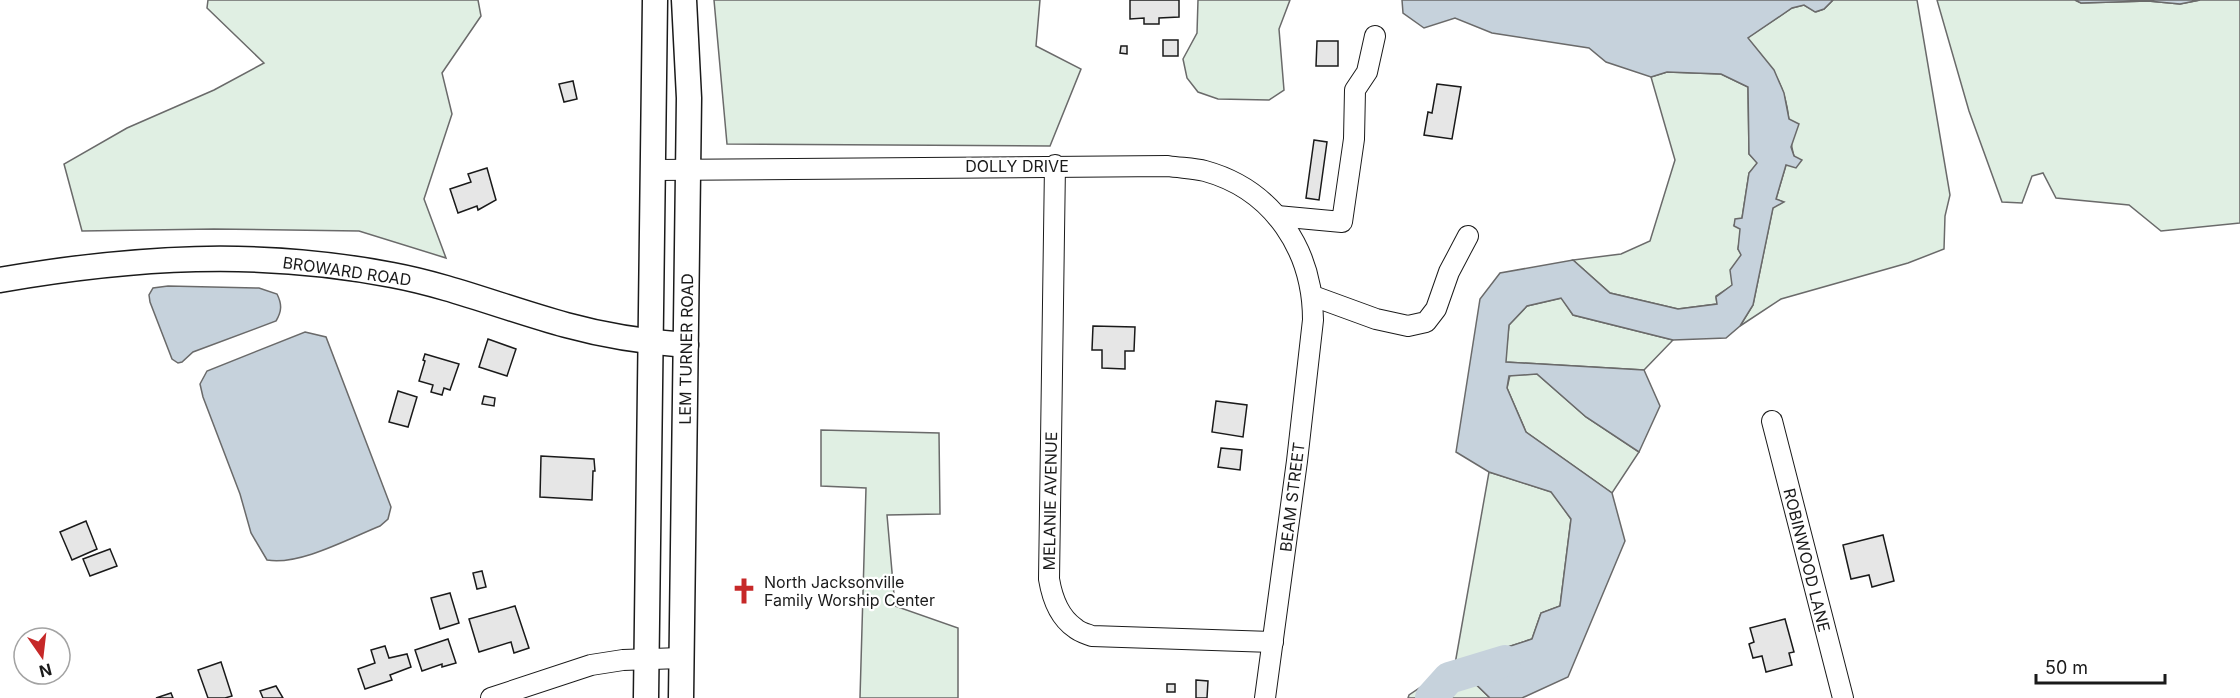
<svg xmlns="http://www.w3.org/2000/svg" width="2240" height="698" viewBox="0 0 2240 698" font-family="Inter,sans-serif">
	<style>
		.green { fill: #e0efe3; stroke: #6a6a6a; stroke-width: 1.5 }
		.water { fill: #c6d2dc; stroke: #6a6a6a; stroke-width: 1.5 }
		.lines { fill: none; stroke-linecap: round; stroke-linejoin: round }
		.river { stroke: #c6d2dc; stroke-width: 32 }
		.building { fill: #e6e6e6; stroke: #1a1a1a; stroke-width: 1.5 }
		.minor-casing { stroke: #1a1a1a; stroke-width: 22 }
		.major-casing { stroke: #1a1a1a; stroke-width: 27 }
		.minor { stroke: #fff; stroke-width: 20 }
		.major { stroke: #fff; stroke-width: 24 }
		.labels { text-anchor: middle; stroke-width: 4.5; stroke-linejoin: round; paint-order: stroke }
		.street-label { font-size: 16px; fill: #1a1a1a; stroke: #fff }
		.poi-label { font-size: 16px; fill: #1a1a1a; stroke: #fff; text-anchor: start }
	</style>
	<rect width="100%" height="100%" fill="#fff"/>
	<g class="green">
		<path d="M208 0H478L481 16 442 73 452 114 424 199 446 258 359 231 214 229 82 231 64 164 127 128 214 90 264 63 207 8Z"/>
		<path d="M714 0H1040L1036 46 1081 69 1050 146 727 144Z"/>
		<path d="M1198 0H1290L1279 29 1284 90 1269 100 1218 99 1198 92 1187 78 1183 59 1197 33Z"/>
		<path d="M1833 0H1917L1950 195 1945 216 1944 249 1908 263 1781 299 1740 326 1753 305 1773 207 1783 202 1776 199 1786 165 1794 156C1790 144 1791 132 1789 120 1785 82 1771 66 1747 38L1792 8 1804 5 1816 12 1824 9Z"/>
		<path d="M1937 0H2075L2081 3 2148 1 2180 4 2200 0H2240V223L2161 231 2129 205 2056 198 2043 173 2032 176 2022 203 2002 202 1969 111Z"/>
		<path d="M1667 72 1721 74 1748 87 1749 154 1758 163 1749 173 1742 218 1734 225 1741 229 1738 249 1742 255 1731 270 1733 285 1716 296 1717 304 1678 309 1610 293 1573 260 1621 254 1650 241 1675 160 1651 77Z"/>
		<path d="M1562 298 1573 315 1673 340 1644 370 1505 362 1509 325 1527 306Z"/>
		<path d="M1537 374 1586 417 1639 452 1612 493 1526 432 1507 388 1510 375Z"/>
		<path d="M821 430 939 433 940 514 887 515 895 606 958 628V698H860L866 488 821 486Z"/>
		<path d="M1489 472 1552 492 1571 519 1560 606 1541 613 1532 639 1455 664 1490 698H1408L1409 695 1455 664Z"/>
	</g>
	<g class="water">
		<path d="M1402 0H1833L1824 9 1815 12 1804 5 1792 8 1748 38 1774 70 1784 93 1789 119 1799 124 1791 147 1794 156 1802 160 1796 168 1786 165 1776 199 1784 202 1773 208 1753 305 1740 326 1726 338 1673 340 1573 315 1561 298 1527 306 1509 325 1506 362 1644 370 1660 406 1639 452 1586 417 1537 374 1509 376 1507 388 1526 432 1612 493 1625 541 1568 677 1522 698H1490L1455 664 1532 639 1541 613 1560 606 1571 519 1551 492 1489 472 1456 452 1480 299 1500 273 1573 260 1610 293 1678 309 1717 304 1716 297 1732 285 1730 270 1741 255 1738 249 1740 229 1734 226 1735 219 1742 218 1749 173 1757 163 1749 154 1748 87 1721 74 1667 72 1651 77 1606 62 1589 48 1492 33 1455 18 1424 28 1403 13Z"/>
		<path d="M2075 0H2200L2180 4 2148 1 2081 3Z"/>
		<path d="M168 286 259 288 277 294C282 304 282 311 276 321L193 352 182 362 178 363 172 359 150 302 149 295 153 288Z"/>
		<path d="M305 332 326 337 391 507 388 519 380 526C350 538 299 566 267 560L251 533 240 494 203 397 200 384 207 371Z"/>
	</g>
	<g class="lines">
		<path class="river" d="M1431 698 1449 678 1505 661"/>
	</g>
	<g class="building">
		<path d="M1130 0H1179V17L1159 18V24H1144V18L1130 19Z"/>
		<rect x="1163" y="40" width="15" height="16"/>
		<path d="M1317 41H1338V66H1316Z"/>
		<path d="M1121 46H1127V54L1120 53Z"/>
		<path d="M573 81 577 99 564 102 559 84Z"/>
		<path d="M1437 84 1461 87 1452 139 1424 135 1428 112 1432 113Z"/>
		<path d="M1314 140 1327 142 1319 200 1306 198Z"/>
		<path d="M487 168 496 200 478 210 477 206 458 213 450 189 471 182 468 174Z"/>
		<path d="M1093 326 1135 327 1134 351H1125V369L1102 368V350H1092Z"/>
		<path d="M488 339 516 349 507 376 479 367Z"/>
		<path d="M425 354 459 364 450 390 444 388 442 395 431 392 433 385 419 381 425 361 423 360Z"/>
		<path d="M398 391 417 397 408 427 389 422Z"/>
		<path d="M484 396 495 398 494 406 482 404Z"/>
		<path d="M1216 401 1247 405 1243 437 1212 432Z"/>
		<path d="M1221 448 1242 450 1240 470 1218 467Z"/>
		<path d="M541 456 594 459 595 471H593L592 500 540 497Z"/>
		<path d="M86 521 97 549 72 560 60 532Z"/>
		<path d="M1883 535 1894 581 1872 587 1869 575 1851 579 1843 545Z"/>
		<path d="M110 549 117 566 90 576 83 559Z"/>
		<path d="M482 571 486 587 477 589 473 573Z"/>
		<path d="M450 593 459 623 440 629 431 598Z"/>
		<path d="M515 606 529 648 514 653 511 642 479 652 469 619Z"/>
		<path d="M1785 619 1794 652 1789 653 1792 665 1766 672 1762 656 1753 658 1749 644 1754 642 1750 628Z"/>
		<path d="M448 639 456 663 442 667V664L422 671 415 650Z"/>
		<path d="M385 646 389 658 407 654 411 667 390 675 392 680 365 689 358 669 375 663 371 650Z"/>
		<path d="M221 662 232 696 225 698H208L198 670Z"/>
		<path d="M1196 680 1208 681 1207 698H1196Z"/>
		<rect x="1167" y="684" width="8" height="8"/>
		<path d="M276 686 283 698H263L260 691Z"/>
		<path d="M171 693 173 698H156Z"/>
	</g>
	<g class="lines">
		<g class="minor-casing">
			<g id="minor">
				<path d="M1055 165 1049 579C1052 597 1059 617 1075 628 1079 632 1087 634 1092 636L1273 642"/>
				<path d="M654 170 1168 166C1180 168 1194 168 1205 171 1274 190 1313 251 1313 320L1297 461 1265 698"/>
				<path d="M1277 216 1342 222 1354 139 1355 90 1367 72 1375 36"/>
				<path d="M1313 296 1376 319 1408 326 1426 322 1436 309 1449 272 1468 236"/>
				<path d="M1772 421 1843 698"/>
				<path d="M491 698 591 665 623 660 681 658"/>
			</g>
		</g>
		<g class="major-casing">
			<g id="major">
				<path d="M0 280C133 257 258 249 392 275 451 286 507 309 566 325 606 336 645 342 686 345"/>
				<path d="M646 698 655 0"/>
				<path d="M681 698 689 98 684 0"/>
			</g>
		</g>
		<use href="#minor" class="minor"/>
		<use href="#major" class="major"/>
	</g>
	<defs>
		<g id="church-bare" transform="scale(2.07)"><path d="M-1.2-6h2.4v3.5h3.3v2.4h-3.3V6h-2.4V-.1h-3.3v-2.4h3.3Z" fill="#c62828" stroke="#fff" stroke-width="2.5" paint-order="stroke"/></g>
	</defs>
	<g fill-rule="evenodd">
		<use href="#church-bare" x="744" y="591"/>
	</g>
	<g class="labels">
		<g class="street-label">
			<text x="1017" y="172">DOLLY DRIVE</text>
			<text transform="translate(347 271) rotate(8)" y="6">BROWARD ROAD</text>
			<text transform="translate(686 349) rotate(-89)" y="6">LEM TURNER ROAD</text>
			<text transform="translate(1292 497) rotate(-83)" y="6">BEAM STREET</text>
			<text transform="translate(1050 501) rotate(-89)" y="6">MELANIE AVENUE</text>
			<text transform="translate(1807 560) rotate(76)" y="6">ROBINWOOD LANE</text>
		</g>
		<g class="poi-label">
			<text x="764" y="588">North Jacksonville<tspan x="764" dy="18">Family Worship Center</tspan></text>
		</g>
	</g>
	<g transform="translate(42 656) rotate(166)"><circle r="28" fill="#ffffff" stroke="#a3a3a3" stroke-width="1.5"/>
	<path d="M0-4.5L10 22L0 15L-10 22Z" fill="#c62828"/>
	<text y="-9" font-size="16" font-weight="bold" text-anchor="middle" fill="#1a1a1a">N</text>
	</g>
	<path d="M2036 674v9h129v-9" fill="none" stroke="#1a1a1a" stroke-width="3"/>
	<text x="2045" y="674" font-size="18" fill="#1a1a1a" stroke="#ffffff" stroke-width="4.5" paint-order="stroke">50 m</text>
</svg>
